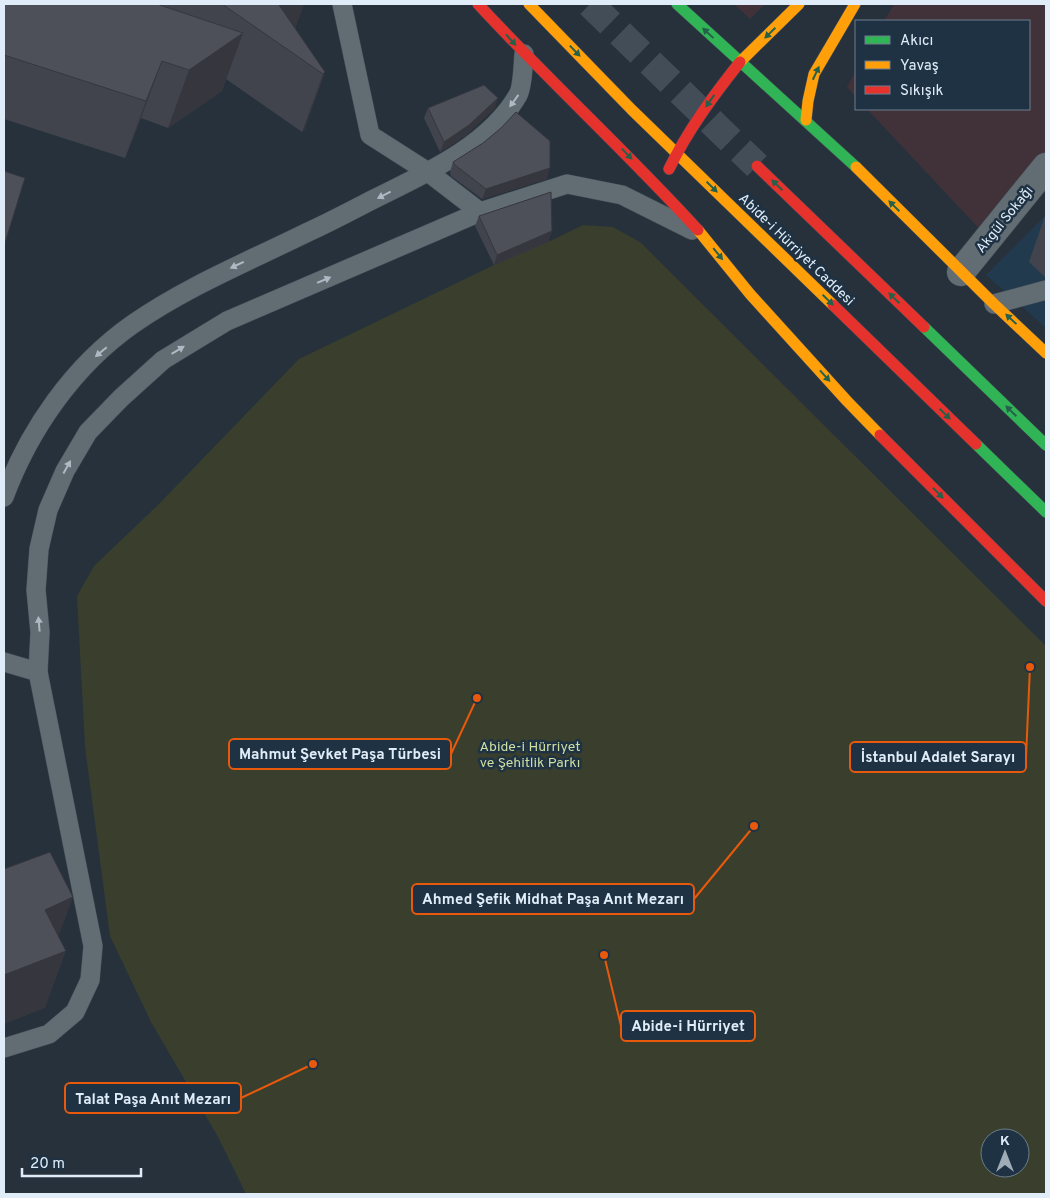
<svg xmlns="http://www.w3.org/2000/svg" width="1050" height="1198" viewBox="0 0 1050 1198" font-family="Overpass,sans-serif">
	<style>
		.commercial { fill: #413239 }
		.built { fill: #223a4e }
		.green { fill: #393f2c; fill-rule: evenodd }
		.lines { fill: none; stroke-linecap: round; stroke-linejoin: round }
		.primary-tunnel { stroke: #424d58; stroke-width: 28; stroke-dasharray: 28 14; stroke-linecap: butt }
		.lane-casing { stroke: #424c55; stroke-width: 20 }
		.street-casing { stroke: #424c55; stroke-width: 29 }
		.fast-casing { stroke: #424c55; stroke-width: 12 }
		.slow-casing { stroke: #424c55; stroke-width: 12 }
		.jam-casing { stroke: #424c55; stroke-width: 12 }
		.lane { stroke: #626c73; stroke-width: 19 }
		.street { stroke: #626c73; stroke-width: 28 }
		.fast { stroke: #30b455; stroke-width: 11 }
		.slow { stroke: #ff9f0a; stroke-width: 11 }
		.jam { stroke: #e5322d; stroke-width: 11 }
		.wall { fill: #42444d }
		.shaded-wall { fill: #36373e }
		.building { fill: #4d4f59; stroke: #36373e }
		.oneway { fill: #24604a }
		.oneway2 { fill: #aeb9c3 }
		.labels { text-anchor: middle; stroke-width: 5; stroke-linejoin: round; paint-order: stroke }
		.street-label { font-size: 14px; fill: #e0edf8; stroke: #1e3244 }
		.park-label { font-size: 14px; fill: #cfdea1; stroke: #1e3244 }
		.leader { fill: none; stroke: #e8590c; stroke-width: 2 }
		.callout-dot { fill: #e8590c; stroke: #1e3244; stroke-width: 2 }
		.callout { fill: #1e3244; stroke: #e8590c; stroke-width: 2 }
		.callout-label { font-size: 15px; text-anchor: middle; font-weight: bold; fill: #e0edf8 }
	</style>
	<rect width="100%" height="100%" fill="#26313c"/>
	<g class="commercial">
		<path d="M734 4H765L750 19Z"/>
		<path d="M894 4H1046V160L986 236 867 109H1029V21H884Z"/>
		<path d="M856 70V97L847 87Z"/>
	</g>
	<path class="built" d="M1046 215V328L986 275Z"/>
	<path class="green" d="M583 225 613 227 640 242 1046 646V1194H246L218 1137 151 1022 110 936 85 747 77 596 94 566 158 505 299 359 494 265 548 242ZM990 1138H1020V1168H990Z"/>
	<g class="lines">
		<path class="primary-tunnel" d="M590 4 757 166"/>
		<g class="lane-casing">
			<g id="lane">
				<path d="M342 4 370 135 428 172 480 212"/>
				<path d="M994 304 1046 290"/>
				<path d="M4 497C29 430 73 366 133 324 186 287 247 262 306 233 328 223 349 212 370 201 422 175 488 147 518 95 523 86 523 64 524 54"/>
				<path d="M4 662 38 672"/>
				<path d="M4 1048 49 1034 75 1012 90 980 93 946 38 672 40 632 36 590 39 549 48 510 65 471 88 432 121 398 163 360 227 321 480 212 567 184 622 195 692 230"/>
			</g>
		</g>
		<g class="street-casing">
			<path id="street" d="M961 272 1046 167"/>
		</g>
		<g class="fast-casing">
			<g id="fast">
				<path d="M677 4 856 167"/>
				<path d="M924 327 1046 445"/>
				<path d="M976 444 1046 512"/>
			</g>
		</g>
		<g class="slow-casing">
			<g id="slow">
				<path d="M529 4 632 110 833 305"/>
				<path d="M740 62 799 4"/>
				<path d="M806 120 808 101 814 74 855 4"/>
				<path d="M856 167 994 304 1046 353"/>
				<path d="M698 230 750 294 847 401 880 435"/>
			</g>
		</g>
		<g class="jam-casing">
			<g id="jam">
				<path d="M478 4C549 81 627 152 698 230"/>
				<path d="M757 166 924 327"/>
				<path d="M669 169C688 130 713 96 740 62"/>
				<path d="M833 305 976 444"/>
				<path d="M880 435 1046 601"/>
			</g>
		</g>
		<use href="#lane" class="lane"/>
		<use href="#street" class="street"/>
		<use href="#fast" class="fast"/>
		<use href="#slow" class="slow"/>
		<use href="#jam" class="jam"/>
	</g>
	<g class="wall">
		<path d="M4 4H304L295 28 325 72 304 130 302 132 226 79 222 91 168 128 141 118 125 158 4 119Z"/>
		<path d="M428 108H495L465 136 440 152 424 118Z"/>
		<path d="M453 162 547 179 482 199 451 176 450 172Z"/>
		<path d="M1046 213V278L1029 262Z"/>
		<path d="M479 216 552 231 548 242 494 265 475 226Z"/>
	</g>
	<g class="shaded-wall">
		<path d="M281 4H304L295 29 279 5Z"/>
		<path d="M243 33 222 91 168 128 189 70Z"/>
		<path d="M162 61 141 118 125 158 146 101Z"/>
		<path d="M325 72 304 130 302 132 323 74Z"/>
		<path d="M498 98 495 108 465 136 440 152 444 142Z"/>
		<path d="M550 168 547 179 482 199 486 189Z"/>
		<path d="M552 231 548 242 494 265 497 255Z"/>
		<path d="M73 897 52 954 66 951 45 1008 4 1024V975L45 910Z"/>
	</g>
	<g class="building">
		<path d="M4 4H157L243 33 189 70 162 61 146 101 4 55Z"/>
		<path d="M222 4H281L279 5 325 72 323 74Z"/>
		<path d="M484 85 498 98 469 125 444 142 428 108Z"/>
		<path d="M516 112 550 141V168L486 189 455 165 453 162 483 143 501 128Z"/>
		<path d="M4 171 25 178 4 246Z"/>
		<path d="M551 192 552 231 497 255 479 216Z"/>
		<path d="M50 852 73 897 45 910 66 951 4 975V869Z"/>
	</g>
	<defs><path id="oneway-solid" d="M-6-.8H1V-3.2L6.5 0L1 3.2V.8H-6Z" transform="scale(1.25)"/></defs>
	<g class="oneway">
		<use href="#oneway-solid" transform="translate(708 33) rotate(-137)"/>
		<use href="#oneway-solid" transform="translate(770 33) rotate(136)"/>
		<use href="#oneway-solid" transform="translate(511 40) rotate(48)"/>
		<use href="#oneway-solid" transform="translate(575 51) rotate(46)"/>
		<use href="#oneway-solid" transform="translate(816 73) rotate(-65)"/>
		<use href="#oneway-solid" transform="translate(710 101) rotate(125)"/>
		<use href="#oneway-solid" transform="translate(627 154) rotate(46)"/>
		<use href="#oneway-solid" transform="translate(777 185) rotate(-136)"/>
		<use href="#oneway-solid" transform="translate(712 187) rotate(44)"/>
		<use href="#oneway-solid" transform="translate(894 206) rotate(-136)"/>
		<use href="#oneway-solid" transform="translate(718 254) rotate(51)"/>
		<use href="#oneway-solid" transform="translate(894 298) rotate(-136)"/>
		<use href="#oneway-solid" transform="translate(828 300) rotate(44)"/>
		<use href="#oneway-solid" transform="translate(1011 319) rotate(-137)"/>
		<use href="#oneway-solid" transform="translate(825 376) rotate(48)"/>
		<use href="#oneway-solid" transform="translate(1011 411) rotate(-136)"/>
		<use href="#oneway-solid" transform="translate(945 414) rotate(44)"/>
		<use href="#oneway-solid" transform="translate(938 493) rotate(46)"/>
	</g>
	<g class="oneway2">
		<use href="#oneway-solid" transform="translate(514 101) rotate(126)"/>
		<use href="#oneway-solid" transform="translate(384 195) rotate(153)"/>
		<use href="#oneway-solid" transform="translate(237 265) rotate(155)"/>
		<use href="#oneway-solid" transform="translate(324 280) rotate(-23)"/>
		<use href="#oneway-solid" transform="translate(178 350) rotate(-31)"/>
		<use href="#oneway-solid" transform="translate(101 352) rotate(140)"/>
		<use href="#oneway-solid" transform="translate(67 467) rotate(-61)"/>
		<use href="#oneway-solid" transform="translate(39 624) rotate(-95)"/>
	</g>
	<g class="labels">
		<g class="street-label">
			<text transform="translate(1004 219) rotate(-51)" y="5">Akgül Sokağı</text>
			<text transform="translate(797 249) rotate(44)" y="5">Abide-i Hürriyet Caddesi</text>
		</g>
		<g class="park-label">
			<text x="530" y="751">Abide-i Hürriyet<tspan x="530" dy="16">ve Şehitlik Parkı</tspan></text>
		</g>
	</g>
	<path class="leader" d="M477 698L451 754M1030 667L1026 757M754 826L694 899M604 955L621 1026M313 1064L241 1098"/>
	<g class="callout-dot">
		<circle cx="477" cy="698" r="5"/>
		<circle cx="1030" cy="667" r="5"/>
		<circle cx="754" cy="826" r="5"/>
		<circle cx="604" cy="955" r="5"/>
		<circle cx="313" cy="1064" r="5"/>
	</g>
	<g class="callout">
		<rect x="229" y="739" width="222" height="30" rx="5"/>
		<rect x="850" y="742" width="176" height="30" rx="5"/>
		<rect x="412" y="884" width="282" height="30" rx="5"/>
		<rect x="621" y="1011" width="134" height="30" rx="5"/>
		<rect x="65" y="1083" width="176" height="30" rx="5"/>
	</g>
	<g class="callout-label">
		<text x="340" y="759">Mahmut Şevket Paşa Türbesi</text>
		<text x="938" y="762">İstanbul Adalet Sarayı</text>
		<text x="553" y="904">Ahmed Şefik Midhat Paşa Anıt Mezarı</text>
		<text x="688" y="1031">Abide-i Hürriyet</text>
		<text x="153" y="1104">Talat Paşa Anıt Mezarı</text>
	</g>
	<rect width="1050" height="1198" fill="none" stroke="#e0edf8" stroke-width="10"/>
	<rect x="855" y="20" width="175" height="90" fill="#1e3244" stroke="#6c7d8c"/>
	<rect x="865" y="36" width="25" height="8" fill="#30b455" stroke="#6c7d8c"/>
	<text x="900" y="45" font-size="15" fill="#e0edf8">Akıcı</text>
	<rect x="865" y="61" width="25" height="8" fill="#ff9f0a" stroke="#6c7d8c"/>
	<text x="900" y="70" font-size="15" fill="#e0edf8">Yavaş</text>
	<rect x="865" y="86" width="25" height="8" fill="#e5322d" stroke="#6c7d8c"/>
	<text x="900" y="95" font-size="15" fill="#e0edf8">Sıkışık</text>
	<g transform="translate(1005 1153)"><circle r="24" fill="#1e3244" stroke="#6c7d8c"/>
	<path d="M0-4L9 19L0 12L-9 19Z" fill="#9fabb6"/>
	<text y="-8" font-size="14" font-weight="bold" text-anchor="middle" fill="#e0edf8">K</text>
	</g>
	<path d="M22 1168v8h119v-8" fill="none" stroke="#e0edf8" stroke-width="2.5"/>
	<text x="30" y="1168" font-size="15" fill="#e0edf8" stroke="#1e3244" stroke-width="4" paint-order="stroke">20 m</text>
</svg>
